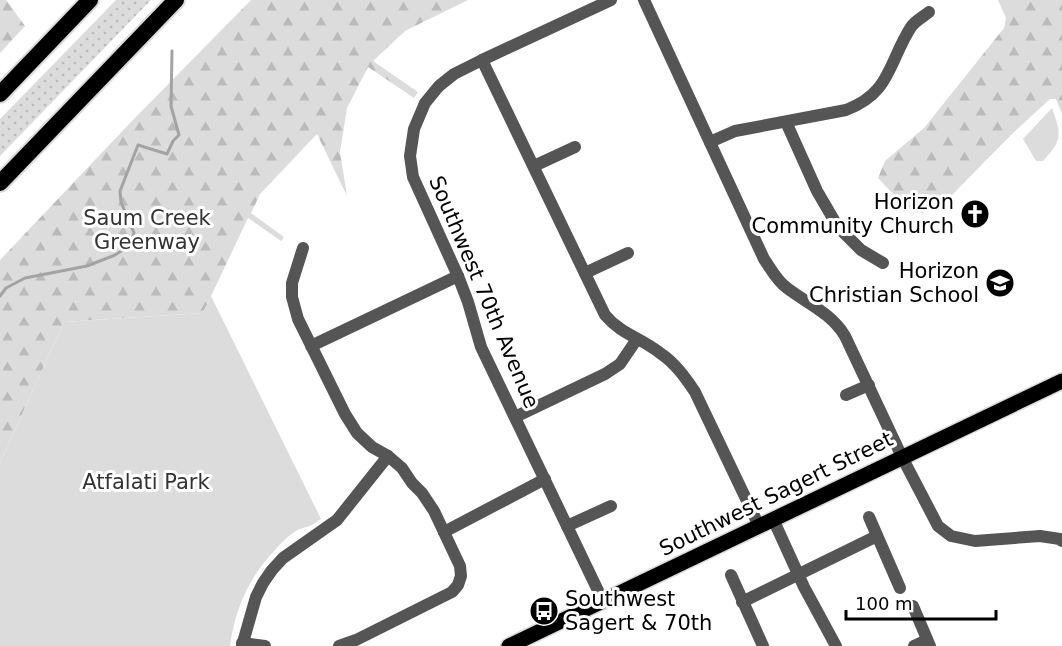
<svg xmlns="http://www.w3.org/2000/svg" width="1062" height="646" viewBox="0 0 1062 646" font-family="'DejaVu Sans',sans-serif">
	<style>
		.grass { fill: url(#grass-dots) }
		.forest { fill: url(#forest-firs) }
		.park { fill: #dcdcdc }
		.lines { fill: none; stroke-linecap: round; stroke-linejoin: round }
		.stream { stroke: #a3a3a3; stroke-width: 3 }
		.major-casing { stroke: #dbdbdb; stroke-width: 18 }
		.highway-casing { stroke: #dbdbdb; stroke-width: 20 }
		.minor { stroke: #555; stroke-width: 12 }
		.major { stroke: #000; stroke-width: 15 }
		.highway { stroke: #000; stroke-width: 16 }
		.labels { text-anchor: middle; stroke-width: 6; stroke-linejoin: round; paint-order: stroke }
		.poi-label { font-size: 21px; fill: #000; stroke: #fff; text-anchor: end }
		.park-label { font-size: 21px; fill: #333; stroke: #fff }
		.street-label { font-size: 21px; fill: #000; stroke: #fff }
	</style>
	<defs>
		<pattern id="grass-dots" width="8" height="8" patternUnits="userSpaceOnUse" patternTransform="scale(1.5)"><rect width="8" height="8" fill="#dcdcdc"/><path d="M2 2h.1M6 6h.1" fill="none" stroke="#bbb" stroke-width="1.8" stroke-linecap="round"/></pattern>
		<pattern id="forest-firs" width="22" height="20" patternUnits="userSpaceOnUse" patternTransform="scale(1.5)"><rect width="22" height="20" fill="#dcdcdc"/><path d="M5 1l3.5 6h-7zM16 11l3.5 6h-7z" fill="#bbb"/></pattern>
	</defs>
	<rect width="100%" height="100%" fill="#fff"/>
	<path class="grass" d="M116 0H151L0 156V119Z"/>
	<g class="forest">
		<path d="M0 0H6L25 26 0 53Z"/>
		<path d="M251 0H468L405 31 373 61 418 92 414 98 368 67 347 108 340 152 347 196 317 134 260 194 251 213 284 237 281 241 248 218 203 313 64 322 0 463V260L131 122Z"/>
		<path d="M998 0H1062V114L1056 99H1050L1012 134 947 200 923 213 906 208 878 178 885 161 924 128 1004 28 1006 18Z"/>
	</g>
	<g class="park">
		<path d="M1052 108C1062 136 1062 140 1043 161H1036L1023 139Z"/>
		<path d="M211 296 321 519C317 521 313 525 309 526 304 528 300 528 296 531 288 536 281 543 275 550 249 577 235 609 230 646H0V463L64 322 203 313Z"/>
	</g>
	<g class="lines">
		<path class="stream" d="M0 296 6 288 25 278 87 266 115 255 129 246 134 233 121 202 120 191 138 145 167 154 173 141 179 135 171 106 172 51"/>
		<g class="major-casing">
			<path id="major" d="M509 646 1062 381"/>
		</g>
		<g class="highway-casing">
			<g id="highway">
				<path d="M0 94 90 0"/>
				<path d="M0 183 176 0"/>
			</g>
		</g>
		<g class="minor">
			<path d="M644 0 764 259C771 269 777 281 787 288 808 304 831 313 845 336L902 457 938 526 951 536 975 541 1040 536 1060 539 1062 541"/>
			<path d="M482 60 605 315C621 334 641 338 660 353 675 363 685 377 695 392L759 526"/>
			<path d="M786 122 817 191 838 227 861 250 883 263"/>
			<path d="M710 142 735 131 746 129 846 110C891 93 888 63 911 27 915 21 923 17 929 12"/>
			<path d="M534 166 575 147"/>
			<path d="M303 248 292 283V297L298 319 345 414 357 433 372 447 388 456 402 468 412 483 422 493 434 511 460 566 461 576 458 585 452 592 356 640 339 646"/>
			<path d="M585 273 628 253"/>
			<path d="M311 346 458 276"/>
			<path d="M846 395 869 385"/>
			<path d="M515 417 605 374 620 364 637 339"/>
			<path d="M869 517 900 588"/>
			<path d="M773 519 804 587 836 646"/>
			<path d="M567 526 611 506"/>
			<path d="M444 532 545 479"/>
			<path d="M731 575 763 646"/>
			<path d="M603 601 481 347 468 302 458 276 413 177 410 156 414 129 425 103 439 86 454 74 482 60 611 0"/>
			<path d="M742 602 877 536"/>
			<path d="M913 606 930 646"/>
			<path d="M242 643 265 646"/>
			<path d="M242 646 256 597 263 583 272 570 283 558 337 520 388 456"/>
			<path d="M914 646 927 640"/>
		</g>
		<use href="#major" class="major"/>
		<use href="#highway" class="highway"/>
	</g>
	<defs>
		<g id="church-disc" transform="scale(1.5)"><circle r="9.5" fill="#000" stroke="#fff"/><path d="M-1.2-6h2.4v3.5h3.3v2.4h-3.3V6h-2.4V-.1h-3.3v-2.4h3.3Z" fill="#fff"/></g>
		<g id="school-disc" transform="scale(1.5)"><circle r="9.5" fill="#000" stroke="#fff"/><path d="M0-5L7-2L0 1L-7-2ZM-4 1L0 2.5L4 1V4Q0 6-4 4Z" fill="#fff"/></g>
		<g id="bus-disc" transform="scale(1.5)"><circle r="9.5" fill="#000" stroke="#fff"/><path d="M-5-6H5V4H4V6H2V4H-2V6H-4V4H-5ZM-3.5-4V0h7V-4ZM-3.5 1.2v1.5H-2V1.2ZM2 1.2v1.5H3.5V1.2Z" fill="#fff"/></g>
	</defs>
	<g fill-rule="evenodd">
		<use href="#church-disc" x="975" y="214"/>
		<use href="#school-disc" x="1000" y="283"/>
		<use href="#bus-disc" x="544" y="611"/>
	</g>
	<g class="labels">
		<g class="poi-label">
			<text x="954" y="209">Horizon<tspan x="954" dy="24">Community Church</tspan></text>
			<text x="979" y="278">Horizon<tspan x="979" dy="24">Christian School</tspan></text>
			<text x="565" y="606" text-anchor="start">Southwest<tspan x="565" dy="24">Sagert &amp; 70th</tspan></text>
		</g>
		<g class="park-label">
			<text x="147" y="225">Saum Creek<tspan x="147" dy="24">Greenway</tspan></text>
			<text x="146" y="489">Atfalati Park</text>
		</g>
		<g class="street-label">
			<text transform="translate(484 292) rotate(67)" y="7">Southwest 70th Avenue</text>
			<text transform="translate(776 494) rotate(-26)" y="7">Southwest Sagert Street</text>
		</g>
	</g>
	<path d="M846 610v9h150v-9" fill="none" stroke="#000000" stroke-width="3"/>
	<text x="855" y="610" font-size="18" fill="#000000" stroke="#ffffff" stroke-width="4.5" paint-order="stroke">100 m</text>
</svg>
